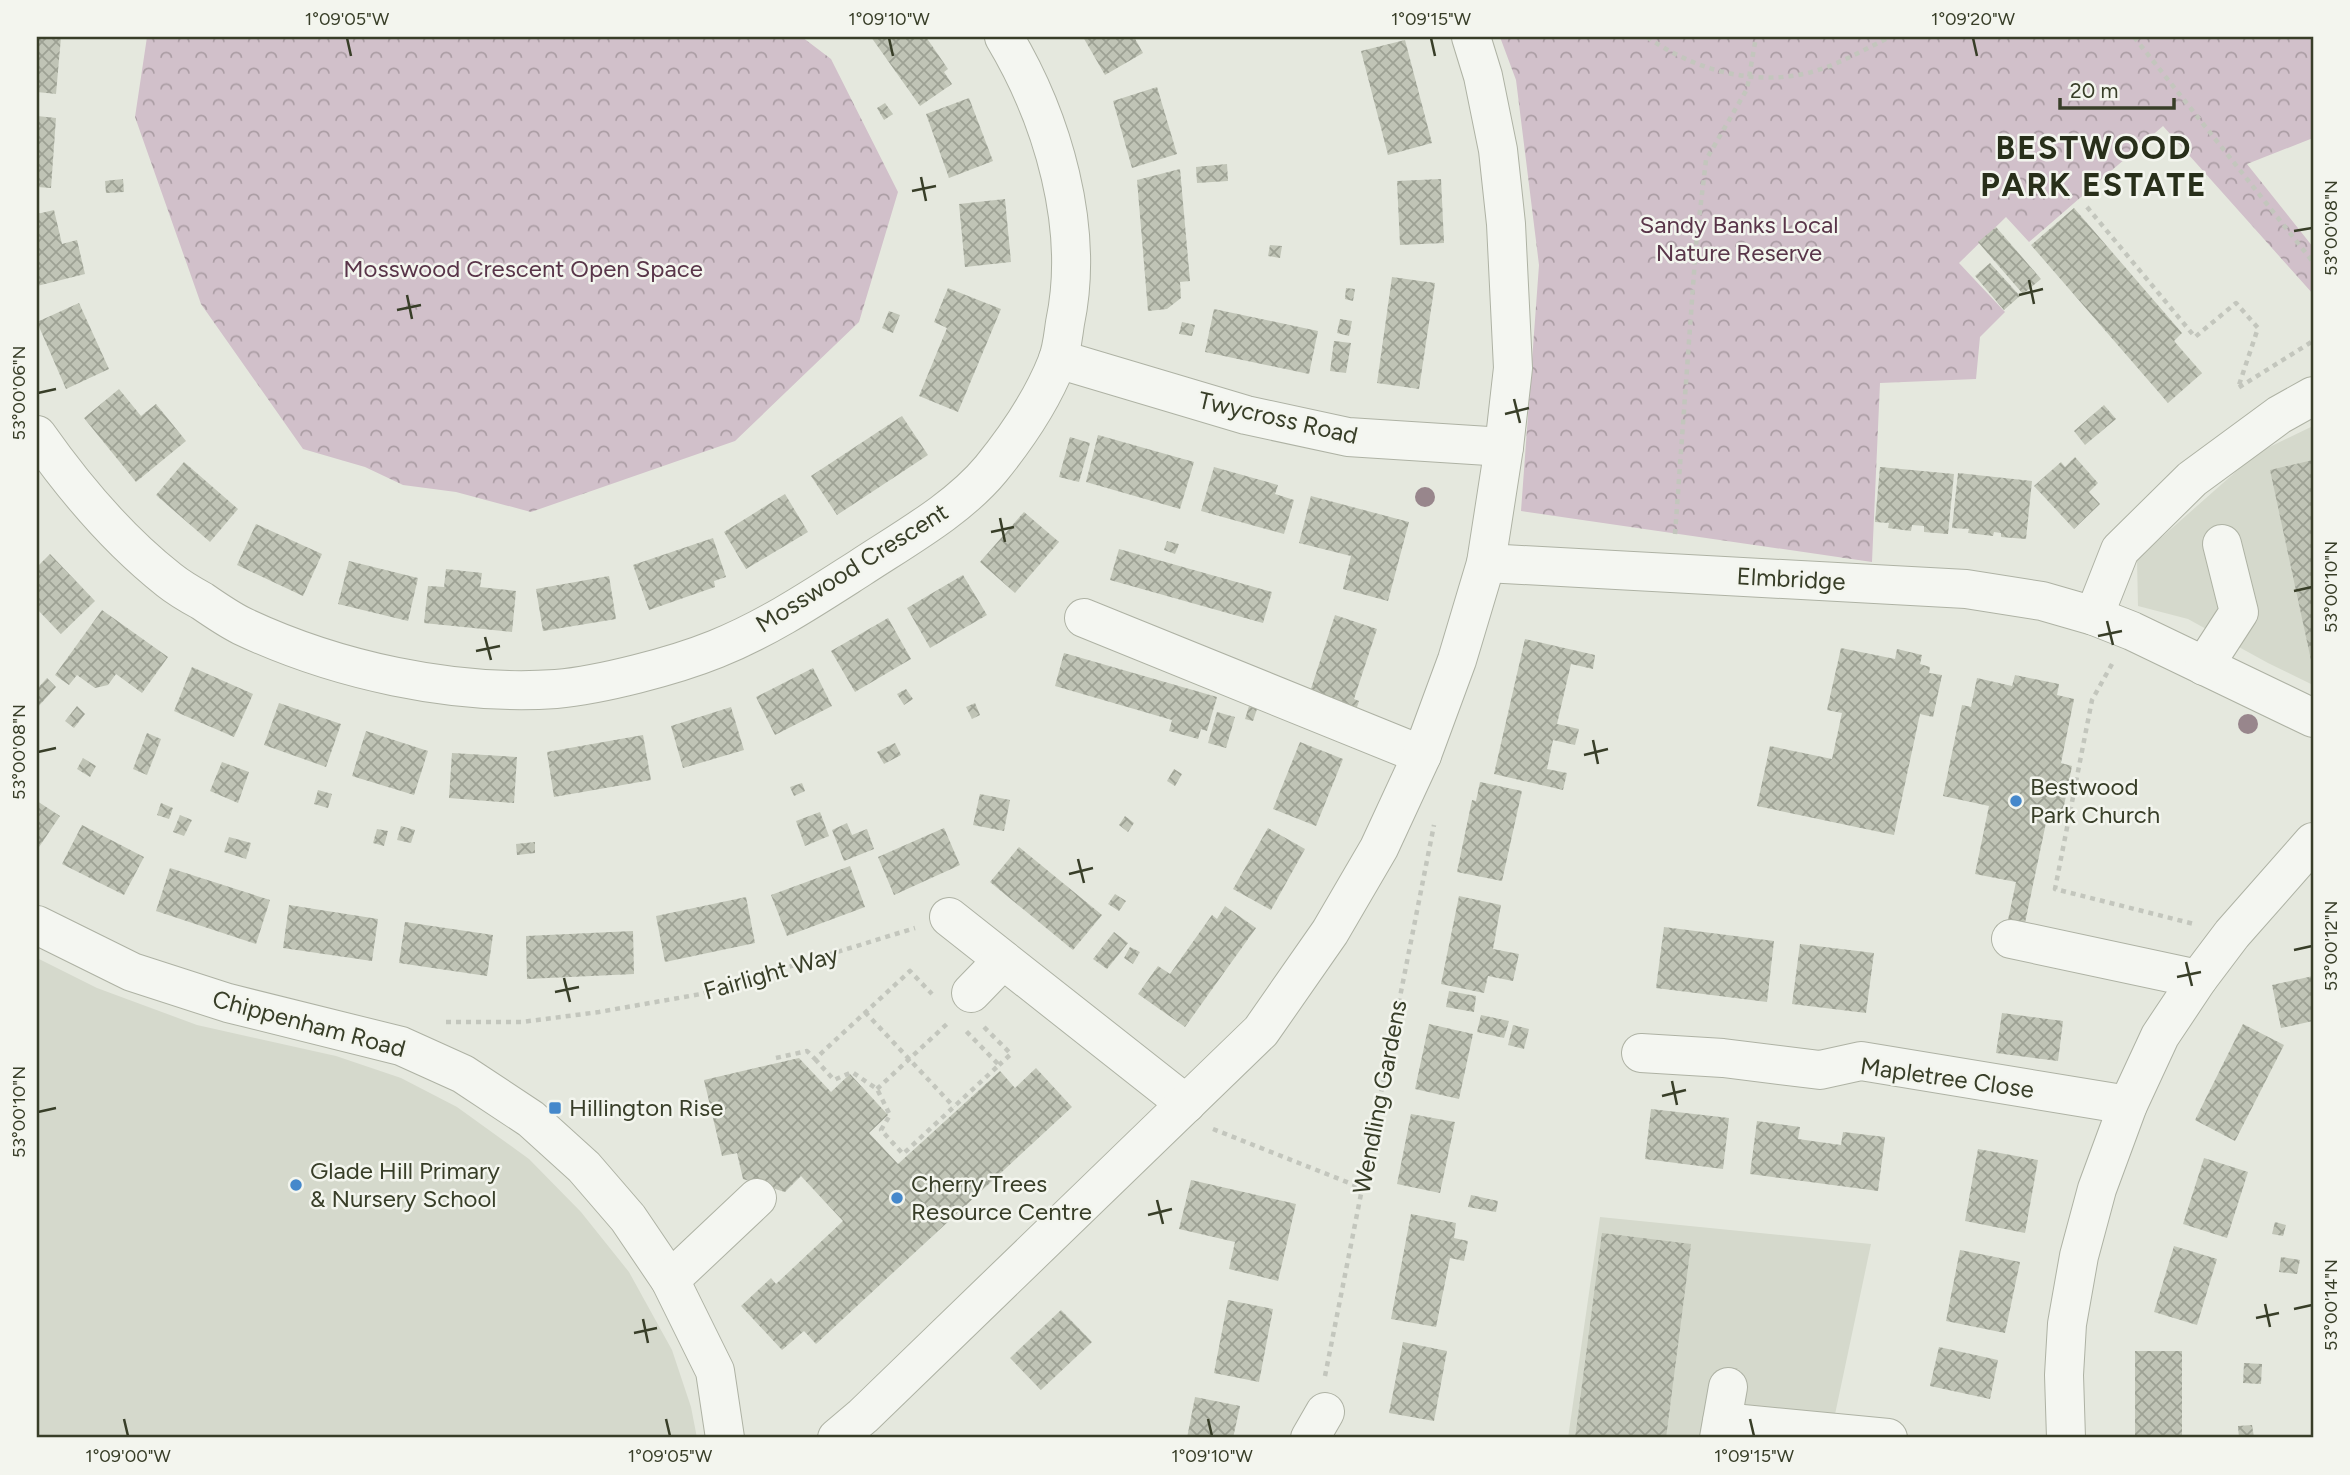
<svg xmlns="http://www.w3.org/2000/svg" width="2350" height="1475" viewBox="0 0 2350 1475" font-family="Figtree,sans-serif">
	<style>
		.built { fill: #d5d9cc }
		.forest { fill: url(#forest-crowns) }
		.building { fill: url(#building-cross-hatch) }
		.lines { fill: none; stroke-linecap: round; stroke-linejoin: round }
		.minor-casing { stroke: #aeb2a4; stroke-width: 40 }
		.path { stroke: #c3c6bd; stroke-width: 4.5; stroke-dasharray: 5 5; stroke-linecap: butt }
		.minor { stroke: #f4f6f1; stroke-width: 38 }
		.tree { fill: #98868c }
		.ticks { fill: none; stroke: #383e28; stroke-width: 2.5 }
		.poi-dot { fill: #4588cb; stroke: #f3f5ee; stroke-width: 2.5 }
		.labels { text-anchor: middle; stroke-width: 5; stroke-linejoin: round; paint-order: stroke }
		.park-label { font-size: 24px; fill: #593549; stroke: #f3f5ee }
		.street-label { font-size: 24px; fill: #383e28; stroke: #f3f5ee }
		.poi-label { font-size: 24px; fill: #383e28; stroke: #f3f5ee; text-anchor: start }
		.district-label { font-size: 32px; font-weight: bold; letter-spacing: 2px; fill: #282f1a; stroke: #f3f5ee }
		.neatline { fill: none; stroke: #383e28; stroke-width: 2.5 }
		.ticks-label { font-size: 18px; text-anchor: middle; fill: #383e28 }
	</style>
	<defs>
		<pattern id="forest-crowns" width="20" height="18" patternUnits="userSpaceOnUse" patternTransform="scale(1.75)"><rect width="20" height="18" fill="#d1c0ca"/><path d="M2 6a3 3 0 1 1 6 0M12 15a3 3 0 1 1 6 0" fill="none" stroke="#ab9da4"/></pattern>
		<pattern id="building-cross-hatch" width="8" height="8" patternUnits="userSpaceOnUse" patternTransform="scale(1.75)"><rect width="8" height="8" fill="#c0c4b6"/><path d="M0 0l8 8M0 8l8-8" fill="none" stroke="#9da194"/></pattern>
	</defs>
	<rect width="100%" height="100%" fill="#e5e8de"/>
	<g class="built">
		<path d="M2313 426V685L2268 663 2188 619 2138 606 2137 559 2257 453Z"/>
		<path d="M37 958 97 988 197 1025 336 1056 401 1078 457 1107 529 1159 581 1212 629 1272 672 1350 691 1407 697 1438H37Z"/>
		<path d="M1600 1217 1871 1244 1830 1438H1568Z"/>
	</g>
	<g class="forest">
		<path d="M147 37H802L831 59 898 192 859 322 735 441 531 512 456 492 403 485 365 467 303 449 201 304 135 117Z"/>
		<path d="M1500 37H2313V138L2247 164 2313 247V294L2163 126 2029 242 2006 217 1959 263 2005 312 1980 337 1976 379 1880 383 1872 562 1521 511 1539 265 1516 80Z"/>
	</g>
	<g class="building">
		<path d="M37 37H61L56 94 37 92Z"/>
		<path d="M871 37H926L948 69 944 72 952 84 920 106Z"/>
		<path d="M1083 37H1134L1143 53 1105 75Z"/>
		<path d="M1405 40 1432 143 1388 155 1361 51Z"/>
		<path d="M1157 87 1177 154 1132 168 1113 101Z"/>
		<path d="M969 98 993 161 949 178 926 114Z"/>
		<path d="M885 103 893 114 884 120 877 108Z"/>
		<path d="M37 116 56 118 51 188 37 187Z"/>
		<path d="M1227 164 1228 181 1197 183 1196 167Z"/>
		<path d="M1180 169 1190 281 1180 282 1181 298 1167 309 1148 311 1137 180Z"/>
		<path d="M123 179 124 192 106 193 105 181Z"/>
		<path d="M1441 179 1444 243 1400 245 1397 181Z"/>
		<path d="M1005 199 1011 262 965 267 959 204Z"/>
		<path d="M2074 208 2182 333 2174 341 2202 373 2168 403 2031 245Z"/>
		<path d="M54 210 62 244 77 240 85 274 37 286V214Z"/>
		<path d="M1996 227 2041 279 2023 294 1978 242Z"/>
		<path d="M1270 245 1282 246 1280 258 1268 256Z"/>
		<path d="M1990 263 2020 296 2004 310 1975 276Z"/>
		<path d="M1392 277 1435 283 1419 389 1377 383Z"/>
		<path d="M948 288 1001 309 958 412 919 396 947 328 934 322Z"/>
		<path d="M1346 288 1355 289 1353 301 1345 299Z"/>
		<path d="M79 303 109 369 66 389 37 322Z"/>
		<path d="M1214 309 1318 331 1309 374 1205 352Z"/>
		<path d="M889 311 900 315 893 333 882 328Z"/>
		<path d="M1340 319 1352 321 1349 336 1337 333Z"/>
		<path d="M1182 322 1195 325 1192 336 1179 334Z"/>
		<path d="M1334 341 1351 343 1346 373 1330 371Z"/>
		<path d="M119 389 141 416 156 404 186 441 136 482 84 418Z"/>
		<path d="M2104 405 2116 419 2085 445 2074 431Z"/>
		<path d="M902 416 928 455 837 515 811 476Z"/>
		<path d="M1098 435 1194 462 1180 509 1086 482Z"/>
		<path d="M1070 437 1090 443 1079 482 1059 477Z"/>
		<path d="M2075 457 2098 483 2089 492 2100 504 2074 529 2034 486 2061 462 2065 467Z"/>
		<path d="M2313 460V659L2311 660 2270 470Z"/>
		<path d="M184 462 238 509 210 542 156 495Z"/>
		<path d="M1214 467 1278 485 1275 494 1294 500 1284 534 1201 511Z"/>
		<path d="M1880 467 1954 474 1948 534 1924 532V526L1912 525 1911 531 1888 528 1889 523 1875 522Z"/>
		<path d="M1958 473 2032 481 2026 539 2001 537V533L1994 532 1993 536 1968 533 1969 529 1952 528Z"/>
		<path d="M785 494 808 532 746 569 724 532Z"/>
		<path d="M1311 496 1409 522 1388 601 1343 589 1351 556 1299 543Z"/>
		<path d="M1024 512 1059 542 1015 593 980 562Z"/>
		<path d="M256 524 322 554 303 596 237 565Z"/>
		<path d="M713 538 726 577 714 581 715 587 649 610 633 565Z"/>
		<path d="M1167 541 1179 544 1175 554 1164 550Z"/>
		<path d="M1119 549 1272 592 1263 623 1110 580Z"/>
		<path d="M50 554 95 601 61 634 37 609V567Z"/>
		<path d="M349 561 418 578 408 621 338 604Z"/>
		<path d="M446 569 482 573 480 587 516 591 512 632 424 623 428 586 444 587Z"/>
		<path d="M963 575 987 615 930 648 907 608Z"/>
		<path d="M609 576 616 619 543 631 536 589Z"/>
		<path d="M102 610 168 657 142 693 116 674 108 685 95 688 77 675 69 685 55 675Z"/>
		<path d="M1335 615 1377 629 1354 699 1359 701 1354 716 1307 701Z"/>
		<path d="M888 618 911 659 855 692 831 651Z"/>
		<path d="M1525 639 1595 655 1593 669 1571 664 1557 724 1579 729 1575 745 1553 740 1547 769 1567 773 1563 790 1494 774Z"/>
		<path d="M1841 648 1895 659 1897 649 1922 655 1920 664 1930 667 1929 673 1942 675 1933 717 1920 714 1894 835 1757 806 1770 746 1832 759 1842 713 1827 710Z"/>
		<path d="M1064 653 1217 697 1207 731 1201 729 1198 739 1169 731 1172 720 1055 686Z"/>
		<path d="M192 667 253 694 234 737 174 711Z"/>
		<path d="M813 668 832 706 775 735 756 697Z"/>
		<path d="M2015 675 2059 684 2057 695 2074 699 2061 763 2072 766 2061 821 2047 818 2025 923 2008 920 2016 882 1975 874 1989 806 1943 796 1962 705 1971 707 1977 678 2012 686Z"/>
		<path d="M47 678 56 687 37 708V689Z"/>
		<path d="M906 689 913 699 904 705 897 694Z"/>
		<path d="M279 703 341 724 326 767 264 745Z"/>
		<path d="M975 703 980 715 972 719 966 707Z"/>
		<path d="M77 706 85 714 74 728 65 721Z"/>
		<path d="M1249 706 1257 709 1253 721 1245 719Z"/>
		<path d="M731 707 744 750 683 768 671 726Z"/>
		<path d="M1217 712 1235 717 1226 748 1208 743Z"/>
		<path d="M366 731 428 751 414 795 352 776Z"/>
		<path d="M147 733 161 739 147 775 133 769Z"/>
		<path d="M643 735 651 780 554 797 547 752Z"/>
		<path d="M1300 742 1343 759 1316 826 1273 809Z"/>
		<path d="M895 743 901 755 884 764 877 752Z"/>
		<path d="M452 753 517 757 514 803 449 798Z"/>
		<path d="M83 758 96 766 90 777 77 769Z"/>
		<path d="M222 762 249 772 238 803 210 791Z"/>
		<path d="M1174 769 1182 774 1175 786 1167 781Z"/>
		<path d="M1480 782 1522 791 1502 881 1457 872 1472 800 1476 801Z"/>
		<path d="M802 783 805 791 794 796 790 787Z"/>
		<path d="M318 790 332 794 328 808 314 804Z"/>
		<path d="M980 794 1010 800 1004 831 973 825Z"/>
		<path d="M37 801 60 816 37 850Z"/>
		<path d="M161 803 173 808 169 819 157 815Z"/>
		<path d="M820 812 829 836 805 846 796 821Z"/>
		<path d="M180 815 192 820 184 836 173 832Z"/>
		<path d="M1125 816 1134 823 1128 832 1119 825Z"/>
		<path d="M847 823 852 835 867 829 874 849 844 861 832 830Z"/>
		<path d="M82 825 144 857 124 895 62 864Z"/>
		<path d="M401 826 415 830 411 843 397 840Z"/>
		<path d="M944 828 960 865 894 895 878 857Z"/>
		<path d="M1268 828 1305 849 1271 910 1233 889Z"/>
		<path d="M377 829 388 831 384 846 373 843Z"/>
		<path d="M229 837 251 843 246 859 224 852Z"/>
		<path d="M535 842V853L517 855 516 844Z"/>
		<path d="M1019 847 1102 915 1073 950 990 882Z"/>
		<path d="M850 866 865 907 787 936 771 895Z"/>
		<path d="M170 868 270 900 256 944 156 911Z"/>
		<path d="M1115 894 1126 901 1119 911 1108 904Z"/>
		<path d="M1459 896 1501 905 1493 949 1519 954 1513 981 1488 976 1484 993 1441 984Z"/>
		<path d="M746 897 755 943 665 962 656 916Z"/>
		<path d="M289 905 378 919 372 961 283 948Z"/>
		<path d="M1225 906 1256 928 1185 1027 1138 994 1158 966 1170 974 1212 915 1217 919Z"/>
		<path d="M405 922 493 935 487 976 399 963Z"/>
		<path d="M1664 927 1774 941 1767 1002 1656 988Z"/>
		<path d="M633 931 634 974 527 979 526 936Z"/>
		<path d="M1114 932 1128 943 1107 969 1093 959Z"/>
		<path d="M1800 944 1874 953 1866 1013 1792 1004Z"/>
		<path d="M1130 947 1140 952 1133 964 1124 958Z"/>
		<path d="M2313 976V1021L2281 1028 2272 985Z"/>
		<path d="M1449 991 1476 996 1474 1012 1446 1007Z"/>
		<path d="M2002 1013 2063 1021 2058 1061 1996 1053Z"/>
		<path d="M1481 1015 1509 1021 1504 1038 1477 1032Z"/>
		<path d="M1429 1024 1473 1034 1459 1099 1415 1089Z"/>
		<path d="M2243 1024 2284 1045 2235 1141 2195 1120Z"/>
		<path d="M1513 1025 1529 1029 1524 1049 1508 1045Z"/>
		<path d="M799 1058 831 1092 850 1074 888 1115 869 1133 898 1164 1000 1071 1015 1088 1036 1068 1072 1107 816 1344 804 1331 782 1350 741 1306 771 1278 776 1284 843 1221 801 1176 785 1192 743 1179 737 1153 722 1156 704 1080Z"/>
		<path d="M1651 1109 1729 1118 1723 1169 1645 1159Z"/>
		<path d="M1411 1114 1455 1122 1440 1193 1397 1184Z"/>
		<path d="M1757 1121 1800 1127 1798 1139 1841 1145 1843 1132 1885 1137 1878 1191 1750 1174Z"/>
		<path d="M1978 1149 2038 1160 2025 1233 1965 1221Z"/>
		<path d="M2204 1158 2248 1172 2227 1238 2183 1224Z"/>
		<path d="M1191 1180 1296 1204 1278 1281 1229 1269 1235 1242 1179 1229Z"/>
		<path d="M1471 1195 1498 1201 1496 1212 1468 1207Z"/>
		<path d="M1411 1214 1456 1223 1454 1238 1468 1241 1464 1261 1450 1258 1436 1327 1391 1319Z"/>
		<path d="M2275 1222 2286 1225 2283 1236 2272 1234Z"/>
		<path d="M1602 1233 1691 1244 1666 1438H1575Z"/>
		<path d="M2174 1246 2217 1259 2197 1325 2154 1312Z"/>
		<path d="M1960 1250 2020 1262 2005 1333 1946 1321Z"/>
		<path d="M2281 1257 2300 1260 2297 1274 2279 1272Z"/>
		<path d="M1228 1300 1273 1309 1259 1382 1214 1373Z"/>
		<path d="M1061 1310 1092 1342 1041 1390 1010 1358Z"/>
		<path d="M1403 1342 1447 1351 1434 1421 1389 1413Z"/>
		<path d="M1939 1347 1998 1360 1990 1399 1930 1386Z"/>
		<rect x="2135" y="1351" width="47" height="87"/>
		<path d="M2244 1363 2262 1364 2261 1384 2243 1383Z"/>
		<path d="M1195 1397 1240 1406 1233 1438H1187Z"/>
		<path d="M2252 1425 2254 1437 2239 1438 2238 1426Z"/>
	</g>
	<g class="lines">
		<g class="minor-casing">
			<g id="minor">
				<path d="M1058 359 1246 415 1348 437 1504 447"/>
				<path d="M37 435C75 489 117 539 169 580 179 588 191 595 202 601 215 610 228 619 242 626 335 670 453 696 556 689 601 685 674 666 716 649 768 628 813 598 860 568 904 539 958 509 991 469 1017 437 1042 400 1057 362 1062 350 1063 336 1065 323 1085 228 1053 119 1004 37"/>
				<path d="M1486 563 1966 589 2042 601 2094 616 2132 631 2313 718"/>
				<path d="M2094 616 2120 550 2192 479 2279 415 2313 396"/>
				<path d="M1084 618 1422 755"/>
				<path d="M2204 666 2239 612 2222 544"/>
				<path d="M949 917 1186 1104"/>
				<path d="M37 925 132 972 228 1003 401 1046 463 1074 531 1119 584 1167 628 1218 670 1280 715 1371 725 1438"/>
				<path d="M2011 939 2198 979"/>
				<path d="M971 993 1003 960"/>
				<path d="M1641 1053 1723 1058 1820 1070 1861 1061 2128 1105"/>
				<path d="M670 1280 757 1198"/>
				<path d="M1722 1422 1888 1438"/>
				<path d="M837 1438 863 1416 1261 1031 1330 932 1379 848 1422 755 1457 660 1486 563 1504 447 1513 368 1506 224 1498 150 1483 76 1471 37"/>
				<path d="M1310 1438 1325 1412"/>
				<path d="M1719 1438 1728 1387"/>
				<path d="M2066 1438 2064 1375 2067 1324 2079 1256 2097 1189 2128 1105 2160 1036 2198 979 2232 934 2313 842"/>
			</g>
		</g>
		<g class="path">
			<path d="M1647 37C1700 74 1770 91 1832 65 1852 57 1871 46 1890 37"/>
			<path d="M2134 37 2313 262"/>
			<path d="M2087 207 2195 337 2236 303 2258 328 2238 388 2313 341"/>
			<path d="M1675 534 1696 245 1706 160 1747 89 1756 37"/>
			<path d="M2112 664 2092 700 2055 889 2194 924"/>
			<path d="M865 1012 954 1107"/>
			<path d="M446 1022H522L599 1012 701 994 915 928"/>
			<path d="M984 1027 1011 1054 999 1065"/>
			<path d="M776 1058 807 1051 815 1059 910 971 932 994"/>
			<path d="M815 1059 834 1080 852 1072 877 1089 890 1115 881 1130 903 1154 999 1065 966 1031"/>
			<path d="M877 1089 948 1023"/>
			<path d="M1213 1129 1362 1188"/>
			<path d="M1325 1376 1434 825"/>
		</g>
		<use href="#minor" class="minor"/>
	</g>
	<g class="tree">
		<circle cx="1425" cy="497" r="10"/>
		<circle cx="2248" cy="724" r="10"/>
	</g>
	<path class="ticks" d="M347 38 351 56M889 38 893 56M1431 38 1435 56M1973 38 1977 56M921 177 926 201M912 191 936 186M2294 231 2312 228M2029 280 2034 304M407 295 412 319M2019 295 2043 289M397 310 421 305M38 393 56 389M1514 399 1520 423M1505 414 1529 408M1000 518 1005 542M991 532 1014 527M2294 591 2312 587M2107 621 2113 645M2098 636 2122 631M485 637 491 660M476 651 500 646M1593 740 1598 764M38 752 56 748M1584 755 1608 749M1078 859 1084 883M1069 874 1093 868M2294 950 2312 946M2186 962 2192 986M2177 977 2201 972M564 978 570 1002M555 992 579 987M1672 1081 1677 1105M1662 1096 1686 1090M38 1112 56 1108M1157 1200 1163 1224M1148 1215 1172 1209M2265 1304 2270 1327M2294 1309 2312 1305M2256 1318 2279 1313M643 1319 648 1343M634 1333 657 1328M124 1419 128 1436M666 1419 670 1436M1208 1419 1212 1436M1750 1419 1754 1436"/>
	<g class="poi-dot">
		<circle cx="2016" cy="801" r="7"/>
		<rect x="548" y="1101" width="14" height="14" rx="3.5"/>
		<circle cx="296" cy="1185" r="7"/>
		<circle cx="897" cy="1198" r="7"/>
	</g>
	<g class="labels">
		<g class="park-label">
			<text x="1739" y="233">Sandy Banks Local<tspan x="1739" dy="28">Nature Reserve</tspan></text>
			<text x="523" y="277">Mosswood Crescent Open Space</text>
		</g>
		<g class="street-label">
			<text transform="translate(1278 418) rotate(13)" y="8">Twycross Road</text>
			<text transform="translate(852 568) rotate(-32)" y="8">Mosswood Crescent</text>
			<text transform="translate(1791 579) rotate(3)" y="8">Elmbridge</text>
			<text transform="translate(771 973) rotate(-16)" y="8">Fairlight Way</text>
			<text transform="translate(309 1024) rotate(15)" y="8">Chippenham Road</text>
			<text transform="translate(1947 1078) rotate(8)" y="8">Mapletree Close</text>
			<text transform="translate(1380 1097) rotate(-79)" y="8">Wendling Gardens</text>
		</g>
		<g class="poi-label">
			<text x="2030" y="795">Bestwood<tspan x="2030" dy="28">Park Church</tspan></text>
			<text x="569" y="1116">Hillington Rise</text>
			<text x="310" y="1179">Glade Hill Primary<tspan x="310" dy="28">&amp; Nursery School</tspan></text>
			<text x="911" y="1192">Cherry Trees<tspan x="911" dy="28">Resource Centre</tspan></text>
		</g>
		<g class="district-label">
			<text x="2094" y="159">BESTWOOD<tspan x="2094" dy="37">PARK ESTATE</tspan></text>
		</g>
	</g>
	<rect width="2350" height="1475" fill="none" stroke="#f3f5ee" stroke-width="77"/>
	<path d="M2060 98v10h114v-10" fill="none" stroke="#383e28" stroke-width="3.5"/>
	<text x="2070" y="98" font-size="21" fill="#383e28" stroke="#f3f5ee" stroke-width="5" paint-order="stroke">20 m</text>
	<rect x="38" y="38" width="2274" height="1398" class="neatline"/>
	<g class="ticks-label">
		<text x="347" y="25">1°09'05"W</text>
		<text x="889" y="25">1°09'10"W</text>
		<text x="1431" y="25">1°09'15"W</text>
		<text x="1973" y="25">1°09'20"W</text>
		<text transform="translate(2331 228) rotate(-90)" y="6">53°00'08"N</text>
		<text transform="translate(19 393) rotate(-90)" y="6">53°00'06"N</text>
		<text transform="translate(2331 587) rotate(-90)" y="6">53°00'10"N</text>
		<text transform="translate(19 752) rotate(-90)" y="6">53°00'08"N</text>
		<text transform="translate(2331 946) rotate(-90)" y="6">53°00'12"N</text>
		<text transform="translate(19 1112) rotate(-90)" y="6">53°00'10"N</text>
		<text transform="translate(2331 1305) rotate(-90)" y="6">53°00'14"N</text>
		<text x="128" y="1462">1°09'00"W</text>
		<text x="670" y="1462">1°09'05"W</text>
		<text x="1212" y="1462">1°09'10"W</text>
		<text x="1754" y="1462">1°09'15"W</text>
	</g>
</svg>
